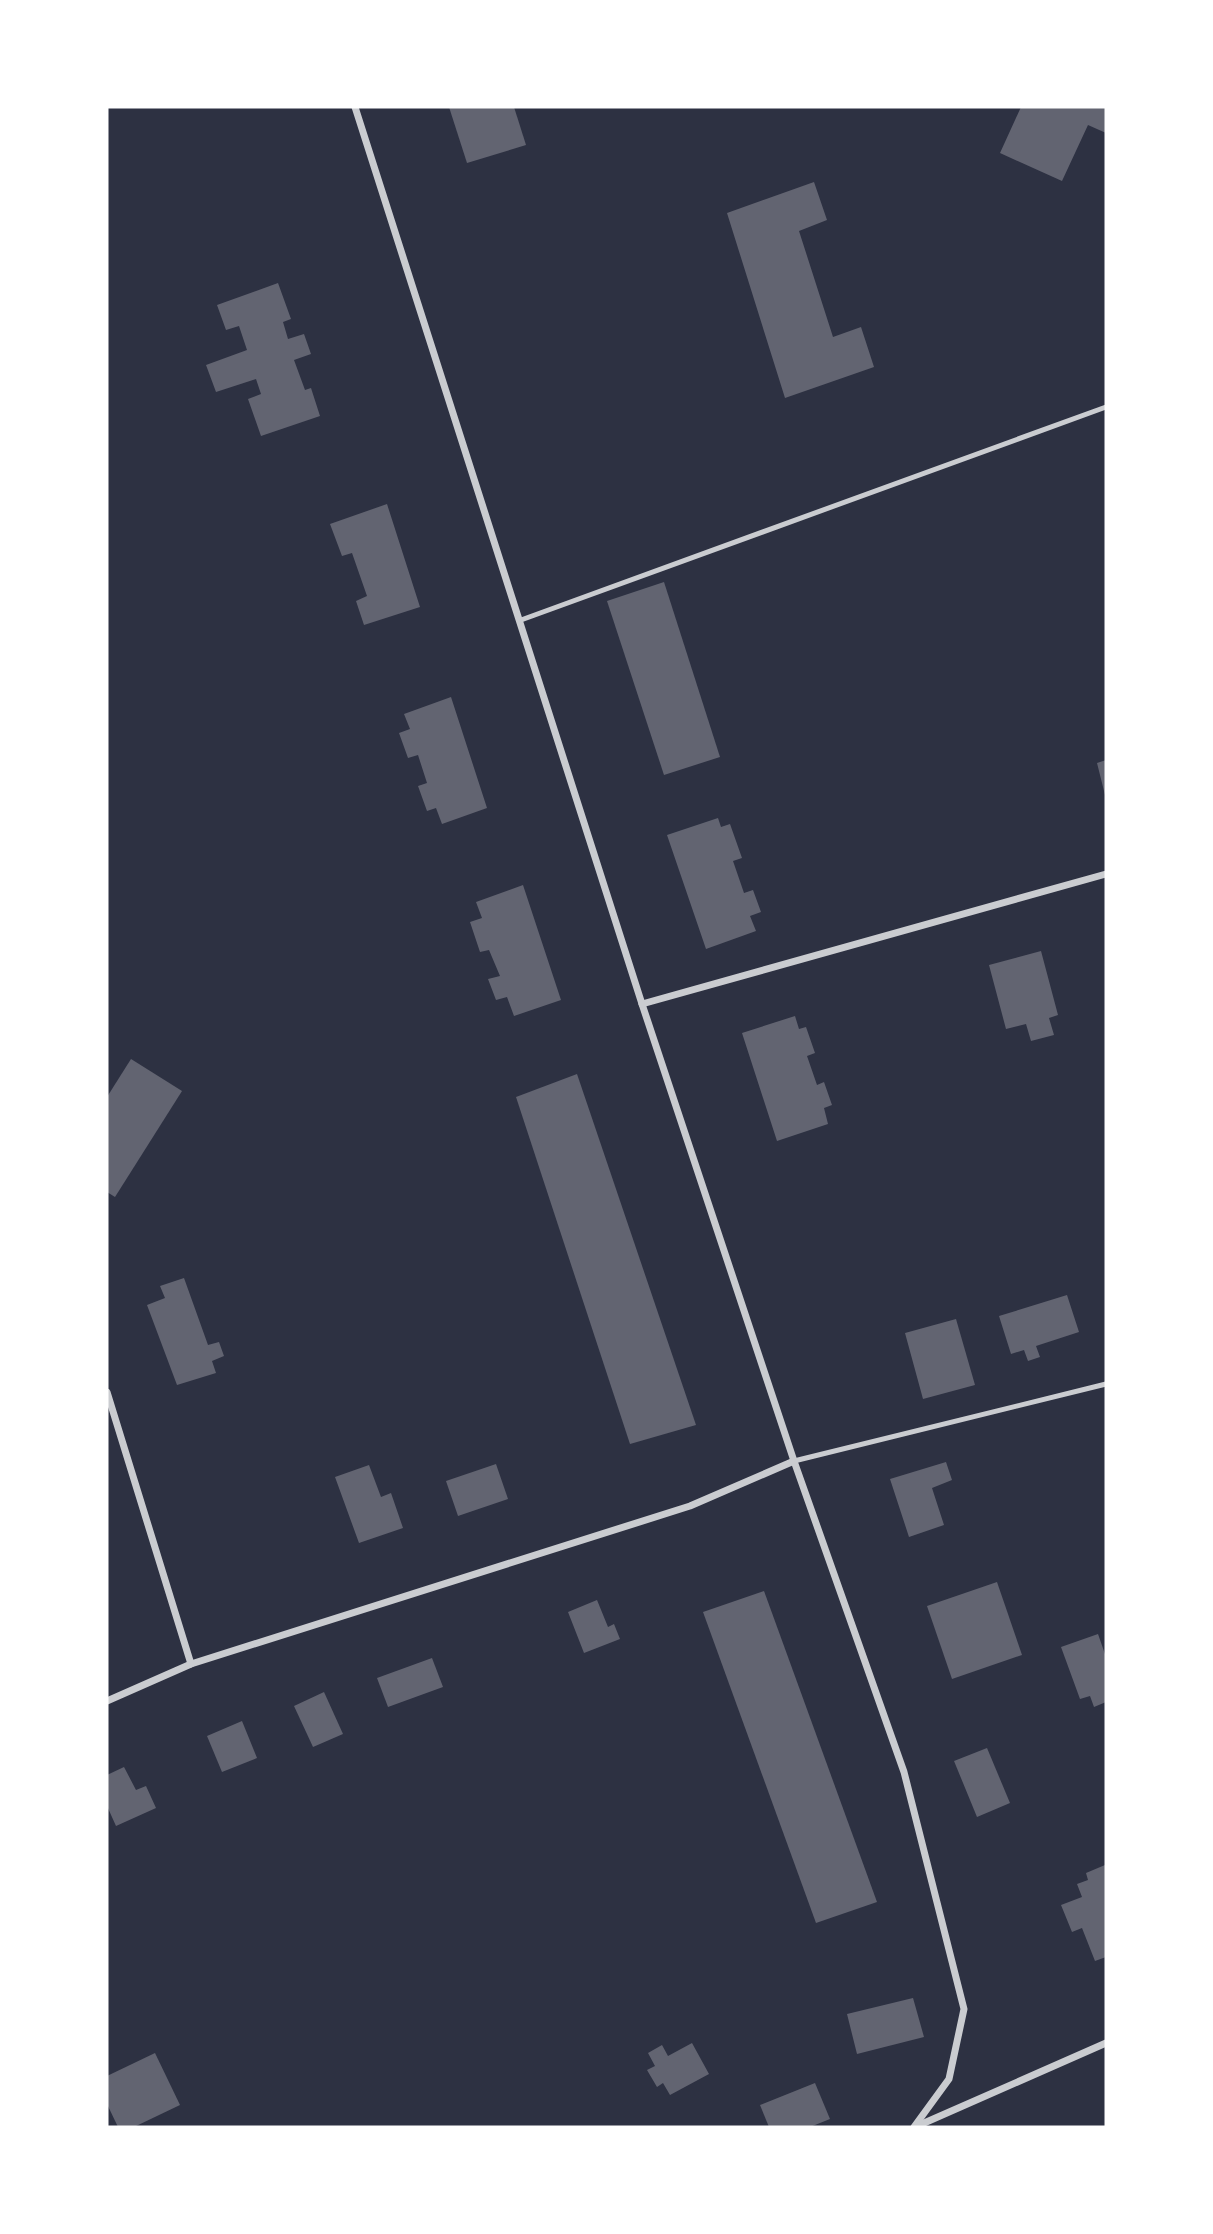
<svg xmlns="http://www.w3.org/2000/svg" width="1213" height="2234" viewBox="0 0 1213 2234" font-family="'PT Sans',sans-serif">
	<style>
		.building { fill: #626471 }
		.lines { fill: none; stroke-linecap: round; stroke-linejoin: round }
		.service { stroke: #caccd0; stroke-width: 5 }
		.minor { stroke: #caccd0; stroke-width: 7 }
	</style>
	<rect width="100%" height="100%" fill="#2d3142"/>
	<g class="building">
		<path d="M449 107H514L526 145 467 163Z"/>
		<path d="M1021 107H1106V133L1088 125 1062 181 1000 153Z"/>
		<path d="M814 182 827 220 799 231 833 337 861 327 874 367 785 398 727 213Z"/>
		<path d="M278 283 291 319 283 322 288 339 304 334 311 354 294 360 305 390 311 388 320 416 261 436 248 399 261 394 256 379 216 392 206 365 247 350 239 326 226 330 217 305Z"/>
		<path d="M387 504 420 607 364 625 356 601 367 596 352 553 342 556 330 524Z"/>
		<path d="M664 582 720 757 664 775 607 601Z"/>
		<path d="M451 697 487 808 442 824 436 808 427 811 418 786 427 783 418 755 408 758 399 733 410 729 404 714Z"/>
		<path d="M1106 760V795H1105L1097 763Z"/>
		<path d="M718 818 721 827 730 824 742 858 733 861 744 893 753 890 761 912 750 916 756 931 706 949 667 835Z"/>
		<path d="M523 885 561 1000 514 1016 507 997 496 1000 488 979 500 976 489 950 480 952 470 922 482 918 476 902Z"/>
		<path d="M1041 951 1058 1015 1049 1018 1054 1035 1031 1041 1026 1024 1006 1029 989 965Z"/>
		<path d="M795 1016 799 1029 806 1027 815 1053 807 1056 817 1085 824 1082 832 1105 824 1108 828 1124 777 1141 742 1033Z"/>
		<path d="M131 1059 182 1091 115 1197 107 1192V1097Z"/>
		<path d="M577 1074 696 1425 630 1444 516 1097Z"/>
		<path d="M184 1278 208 1345 219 1342 224 1356 212 1361 216 1373 177 1385 147 1305 165 1298 160 1286Z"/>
		<path d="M1067 1295 1079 1332 1036 1346 1040 1357 1028 1361 1024 1350 1011 1354 999 1316Z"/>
		<path d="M956 1319 975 1385 923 1399 905 1333Z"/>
		<path d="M946 1462 952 1480 932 1488 944 1525 909 1537 890 1479Z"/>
		<path d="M496 1464 508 1499 458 1516 446 1481Z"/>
		<path d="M369 1465 381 1497 391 1493 403 1528 359 1543 335 1477Z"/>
		<path d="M997 1582 1022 1655 952 1679 927 1606Z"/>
		<path d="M764 1591 877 1902 816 1923 703 1612Z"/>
		<path d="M597 1600 608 1627 614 1624 620 1639 584 1653 568 1612Z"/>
		<path d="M1098 1634 1106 1657V1702L1094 1707 1090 1696 1080 1699 1061 1647Z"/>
		<path d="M432 1658 443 1687 388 1707 377 1678Z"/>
		<path d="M324 1692 343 1734 313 1747 294 1706Z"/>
		<path d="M242 1721 257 1758 222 1772 207 1736Z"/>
		<path d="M987 1748 1010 1803 977 1817 954 1761Z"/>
		<path d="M124 1767 136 1790 146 1786 156 1808 116 1826 107 1806V1775Z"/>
		<path d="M1105 1865 1106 1957 1095 1961 1082 1928 1072 1932 1061 1905 1082 1897 1077 1884 1088 1880 1086 1873Z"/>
		<path d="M913 1998 924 2037 857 2054 847 2014Z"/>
		<path d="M692 2043 709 2074 670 2095 663 2083 657 2087 647 2070 655 2066 648 2053 662 2045 668 2056Z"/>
		<path d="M155 2053 180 2105 134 2127H118L107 2104V2076Z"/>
		<path d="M815 2083 830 2119 810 2127H769L760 2105Z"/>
	</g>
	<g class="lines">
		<g class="service">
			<path d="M521 620 1106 407"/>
			<path d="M794 1461 1106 1384"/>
		</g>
		<g class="minor">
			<path d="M355 107 642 1004 794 1461 904 1772 964 2009 949 2079 914 2127"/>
			<path d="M642 1004 1106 874"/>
			<path d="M107 1392 191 1664"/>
			<path d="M107 1701 191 1664 690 1506 794 1461"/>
			<path d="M915 2127 1106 2043"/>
		</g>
	</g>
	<rect width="1213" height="2234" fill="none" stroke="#ffffff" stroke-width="217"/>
</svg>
